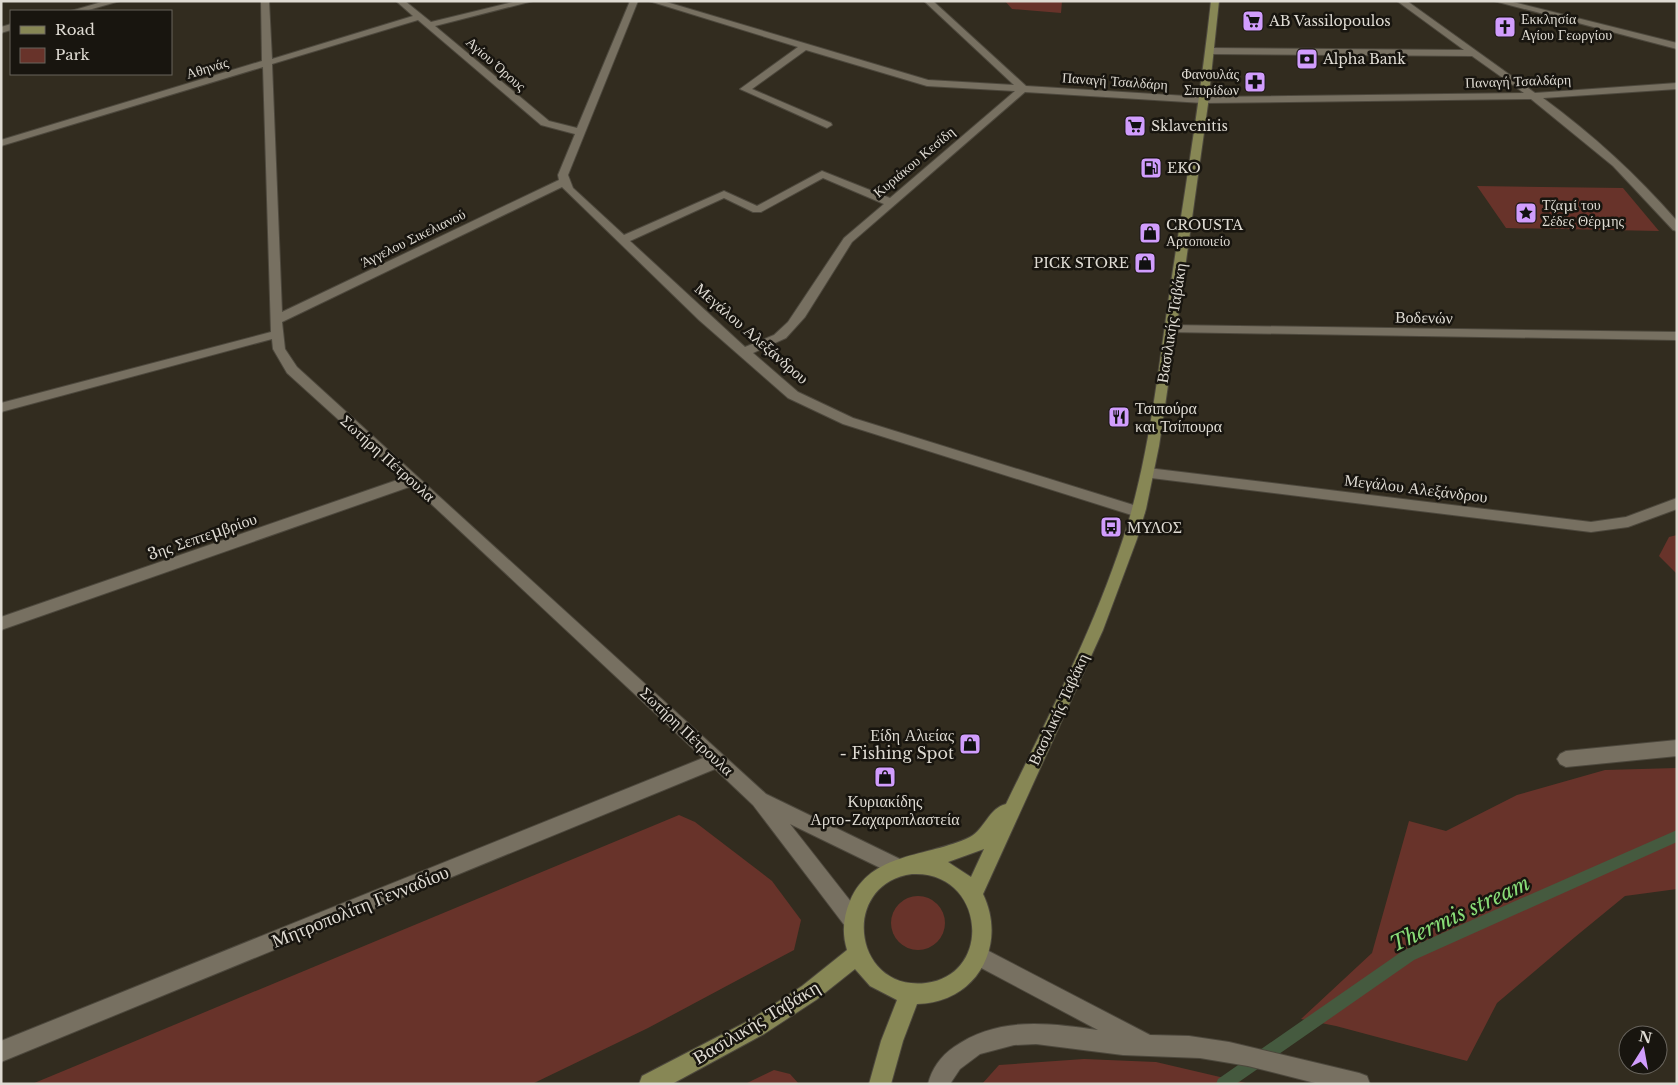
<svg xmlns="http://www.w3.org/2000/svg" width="1678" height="1085" viewBox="0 0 1678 1085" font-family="'Libre Baskerville',serif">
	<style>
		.green { fill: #68332a }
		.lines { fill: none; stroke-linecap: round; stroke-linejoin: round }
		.stream { fill: #455a3f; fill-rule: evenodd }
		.minor-casing { stroke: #4d483d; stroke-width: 2 }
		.major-casing { stroke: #4d483d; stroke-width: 2 }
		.minor { fill: #777061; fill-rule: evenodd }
		.major { fill: #878755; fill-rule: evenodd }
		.labels { text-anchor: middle; stroke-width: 5; stroke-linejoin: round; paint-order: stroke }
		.far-poi-label { font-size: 14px; fill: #dfdbd3; stroke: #18150f; text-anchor: start }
		.far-street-label { font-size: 14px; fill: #dfdbd3; stroke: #18150f }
		.street-label { font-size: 16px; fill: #dfdbd3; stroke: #18150f }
		.poi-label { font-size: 16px; fill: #dfdbd3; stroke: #18150f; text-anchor: start }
		.near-street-label { font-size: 19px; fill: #dfdbd3; stroke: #18150f }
		.near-water-label { font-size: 21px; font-style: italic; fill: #88db76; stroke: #18150f }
	</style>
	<rect width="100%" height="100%" fill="#322c1f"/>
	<g class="green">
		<path d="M1005 1H1062L1061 13 1012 9Z"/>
		<path d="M1477 186 1623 188 1659 231 1506 228Z"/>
		<path d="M1677 535V574L1659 556 1669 537Z"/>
		<path d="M1677 768V889L1625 896 1575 937 1497 1003 1467 1061 1336 1026 1301 1019 1372 953 1409 821 1446 831 1517 795 1605 770Z"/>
		<path d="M679 815 695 822 772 881 801 920 794 950 648 1028 532 1084H32Z"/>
		<circle cx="918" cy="923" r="27"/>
		<path d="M1084 1059 1156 1062 1250 1084H982L999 1065Z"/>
		<path d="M774 1070 790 1074 799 1084H745Z"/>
	</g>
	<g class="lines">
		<path class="stream" d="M1677 830V842L1414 960 1236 1084H1216L1218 1079 1404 950Z"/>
		<g class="minor-casing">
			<g id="minor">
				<path d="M105 1H120L85 11H71Z"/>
				<path d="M261 1H269L272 59 413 16 396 1H405L431 22 517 1H533L435 26 549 121 577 128 630 1H638L568 175 573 188 624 235 724 191 757 206 822 171 890 198 1015 91 927 86 806 50 752 89 831 123 832 125 827 128 740 89 798 47 649 1H663L928 80 1014 85 924 1H933L1026 86 1203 97 1524 93 1472 56 1211 54 1206 51 1211 48 1464 50 1397 1H1407L1535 93 1677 83V89L1543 98C1592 134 1637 175 1677 221V231L1673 230 1613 166 1531 99 1203 103 1025 92 852 242 805 317 786 338 753 353 798 392 853 418 1143 508 1145 512 1143 516 1138 517 843 424 788 398 699 320 562 187 282 322 285 349 297 367 766 794 904 861 906 867 904 873 897 876 790 824 859 912 862 919 859 926 852 928 845 926 753 805 715 769 1 1062V1041L703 758 412 486 1 630V617L403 478 287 373 273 349 272 339 1 412V403L271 332 263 67 1 146V140L262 61ZM418 20 541 125 575 134 558 175 559 180 282 312 272 64ZM823 178 884 204 844 238 788 322 774 335 745 347 630 241 724 198 753 212H761Z"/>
				<path d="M1494 1H1509L1677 43V49Z"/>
				<path d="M11 24V30L1 33V27Z"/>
				<path d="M1171 325 1677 332V340L1167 332 1165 329 1167 326Z"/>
				<path d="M1148 468 1591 522 1626 517 1677 498V509L1628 527 1591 532 1143 477 1141 473 1143 469Z"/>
				<path d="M1677 740V756L1566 767 1560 764 1557 759 1560 754 1566 751Z"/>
				<path d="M979 946 1150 1035 1189 1036 1229 1042 1359 1073 1367 1076 1370 1084H1319L1248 1066 1200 1058 1123 1055 1036 1044 1014 1045 980 1054 960 1069 950 1084H928C932 1068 941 1056 954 1047 998 1016 1048 1023 1098 1030L972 963 969 956 972 949Z"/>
			</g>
		</g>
		<g class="major-casing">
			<path id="major" d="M1211 1H1219L1208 104 1179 311 1159 446 1146 509 1137 539 1103 630 983 894C1008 946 976 1003 917 1004L903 1041 891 1084H869L881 1041 897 1000 870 986 855 969 816 1000 764 1034 672 1084H639L642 1076 750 1020 802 986 847 950C842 934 843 917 850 901 871 851 927 858 970 837 984 830 989 808 1006 804 1050 713 1098 621 1128 523 1151 446 1160 356 1172 276 1186 184 1201 93 1211 1ZM984 849 971 877 948 862ZM912 874C984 870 995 974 926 983 853 992 839 884 912 874Z"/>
		</g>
		<use href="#minor" class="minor"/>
		<use href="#major" class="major"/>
	</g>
	<defs>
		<g id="supermarket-square" transform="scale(1.125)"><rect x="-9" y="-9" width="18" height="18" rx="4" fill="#d19dfd" stroke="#18150f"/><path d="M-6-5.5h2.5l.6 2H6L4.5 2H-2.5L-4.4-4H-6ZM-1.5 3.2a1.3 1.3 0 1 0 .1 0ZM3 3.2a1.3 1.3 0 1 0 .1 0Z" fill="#111"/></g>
		<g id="church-square" transform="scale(1.125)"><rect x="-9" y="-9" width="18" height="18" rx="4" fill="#d19dfd" stroke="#18150f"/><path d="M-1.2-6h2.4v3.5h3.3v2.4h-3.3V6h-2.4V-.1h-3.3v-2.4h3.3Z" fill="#111"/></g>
		<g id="bank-square" transform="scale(1.125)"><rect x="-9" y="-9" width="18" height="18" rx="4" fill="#d19dfd" stroke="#18150f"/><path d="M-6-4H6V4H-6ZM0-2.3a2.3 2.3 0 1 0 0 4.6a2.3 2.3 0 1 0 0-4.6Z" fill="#111"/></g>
		<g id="pharmacy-square" transform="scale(1.125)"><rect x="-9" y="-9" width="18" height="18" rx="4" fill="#d19dfd" stroke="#18150f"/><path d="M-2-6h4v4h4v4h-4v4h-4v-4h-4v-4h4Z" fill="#111"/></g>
		<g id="fuel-square" transform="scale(1.125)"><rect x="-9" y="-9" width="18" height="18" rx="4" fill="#d19dfd" stroke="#18150f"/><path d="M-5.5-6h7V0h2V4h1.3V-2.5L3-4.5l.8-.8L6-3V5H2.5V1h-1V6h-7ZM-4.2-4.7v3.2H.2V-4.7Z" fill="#111"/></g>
		<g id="sight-square" transform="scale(1.125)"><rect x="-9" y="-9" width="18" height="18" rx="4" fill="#d19dfd" stroke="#18150f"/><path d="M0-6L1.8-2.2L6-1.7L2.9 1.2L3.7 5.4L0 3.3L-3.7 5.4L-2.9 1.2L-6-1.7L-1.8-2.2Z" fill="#111"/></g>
		<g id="shop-square" transform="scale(1.125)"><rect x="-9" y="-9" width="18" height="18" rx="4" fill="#d19dfd" stroke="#18150f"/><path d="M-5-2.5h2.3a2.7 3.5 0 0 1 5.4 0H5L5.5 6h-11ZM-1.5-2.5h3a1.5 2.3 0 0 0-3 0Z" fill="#111"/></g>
		<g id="restaurant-square" transform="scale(1.125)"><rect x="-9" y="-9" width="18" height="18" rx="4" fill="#d19dfd" stroke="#18150f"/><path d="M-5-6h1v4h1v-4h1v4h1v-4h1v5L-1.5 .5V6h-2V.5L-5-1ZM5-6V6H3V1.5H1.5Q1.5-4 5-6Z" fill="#111"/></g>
		<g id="bus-square" transform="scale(1.125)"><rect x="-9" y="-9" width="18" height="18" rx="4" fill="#d19dfd" stroke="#18150f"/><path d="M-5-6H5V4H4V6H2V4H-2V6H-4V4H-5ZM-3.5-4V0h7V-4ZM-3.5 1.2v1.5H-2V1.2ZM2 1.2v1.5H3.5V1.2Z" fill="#111"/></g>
	</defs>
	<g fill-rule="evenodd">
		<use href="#supermarket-square" x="1253" y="21"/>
		<use href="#church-square" x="1505" y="27"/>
		<use href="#bank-square" x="1307" y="59"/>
		<use href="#pharmacy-square" x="1255" y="82"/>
		<use href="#supermarket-square" x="1135" y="126"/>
		<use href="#fuel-square" x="1151" y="168"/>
		<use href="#sight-square" x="1526" y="213"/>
		<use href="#shop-square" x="1150" y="233"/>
		<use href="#shop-square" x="1145" y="263"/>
		<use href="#restaurant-square" x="1119" y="417"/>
		<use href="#bus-square" x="1111" y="527"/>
		<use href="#shop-square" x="970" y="744"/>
		<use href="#shop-square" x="885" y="777"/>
	</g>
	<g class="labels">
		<g class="far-poi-label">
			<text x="1521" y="24">Εκκλησία<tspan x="1521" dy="16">Αγίου Γεωργίου</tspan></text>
			<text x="1269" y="26">AB Vassilopoulos</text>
			<text x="1323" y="64">Alpha Bank</text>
			<text x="1239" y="79" text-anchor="end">Φανουλάς<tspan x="1239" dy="16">Σπυρίδων</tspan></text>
			<text x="1151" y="131">Sklavenitis</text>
			<text x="1167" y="173">EKO</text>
			<text x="1542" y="210">Τζαμί του<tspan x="1542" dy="16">Σέδες Θέρμης</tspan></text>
			<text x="1166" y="230">CROUSTA<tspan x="1166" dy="16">Αρτοποιείο</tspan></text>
			<text x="1129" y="268" text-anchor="end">PICK STORE</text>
		</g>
		<g class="far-street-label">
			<text transform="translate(496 64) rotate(41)" y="5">Αγίου Όρους</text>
			<text transform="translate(207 68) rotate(-17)" y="5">Αθηνάς</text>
			<text transform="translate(1115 81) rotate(4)" y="5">Παναγή Τσαλδάρη</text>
			<text transform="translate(1518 81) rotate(-2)" y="5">Παναγή Τσαλδάρη</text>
			<text transform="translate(914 162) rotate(-40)" y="5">Κυριάκου Κεσίδη</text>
			<text transform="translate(413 238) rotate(-26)" y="5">Άγγελου Σικελιανού</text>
		</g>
		<g class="street-label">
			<text transform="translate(1424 317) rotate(1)" y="6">Βοδενών</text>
			<text transform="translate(1171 323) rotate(-81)" y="6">Βασιλικής Ταβάκη</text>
			<text transform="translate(752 333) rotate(41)" y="6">Μεγάλου Αλεξάνδρου</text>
			<text transform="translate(388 458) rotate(42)" y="6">Σωτήρη Πέτρουλα</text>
			<text transform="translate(1416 488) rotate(7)" y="6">Μεγάλου Αλεξάνδρου</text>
			<text transform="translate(202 536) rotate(-19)" y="6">3ης Σεπτεμβρίου</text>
			<text transform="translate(1058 709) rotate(-65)" y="6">Βασιλικής Ταβάκη</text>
			<text transform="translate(687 731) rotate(43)" y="6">Σωτήρη Πέτρουλα</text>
		</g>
		<g class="poi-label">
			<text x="1135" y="414">Τσιπούρα<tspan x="1135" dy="18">και Τσίπουρα</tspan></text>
			<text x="1127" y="533">ΜΥΛΟΣ</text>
			<text x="954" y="741" text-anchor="end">Είδη Αλιείας<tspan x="954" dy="18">- Fishing Spot</tspan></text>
			<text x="885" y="807" text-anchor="middle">Κυριακίδης<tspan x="885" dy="18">Αρτο-Ζαχαροπλαστεία</tspan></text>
		</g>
		<g class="near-street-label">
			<text transform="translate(360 906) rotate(-22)" y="7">Μητροπολίτη Γενναδίου</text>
			<text transform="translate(756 1022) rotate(-31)" y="7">Βασιλικής Ταβάκη</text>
		</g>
		<g class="near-water-label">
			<text transform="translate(1460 914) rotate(-25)" y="7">Thermis stream</text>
		</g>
	</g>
	<rect width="1678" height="1085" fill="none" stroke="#dfdbd3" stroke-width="5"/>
	<rect x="10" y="10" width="162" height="65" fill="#18150f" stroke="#68645d"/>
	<rect x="20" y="26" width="25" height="8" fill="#878755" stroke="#68645d"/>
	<text x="55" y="35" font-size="15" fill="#dfdbd3">Road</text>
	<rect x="20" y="48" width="25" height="15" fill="#68332a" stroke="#68645d"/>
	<text x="55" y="60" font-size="15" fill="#dfdbd3">Park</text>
	<g transform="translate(1643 1050) rotate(11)"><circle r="24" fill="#18150f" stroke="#68645d"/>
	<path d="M0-4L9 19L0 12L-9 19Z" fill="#d19dfd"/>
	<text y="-8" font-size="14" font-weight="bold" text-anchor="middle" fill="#dfdbd3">N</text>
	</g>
</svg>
